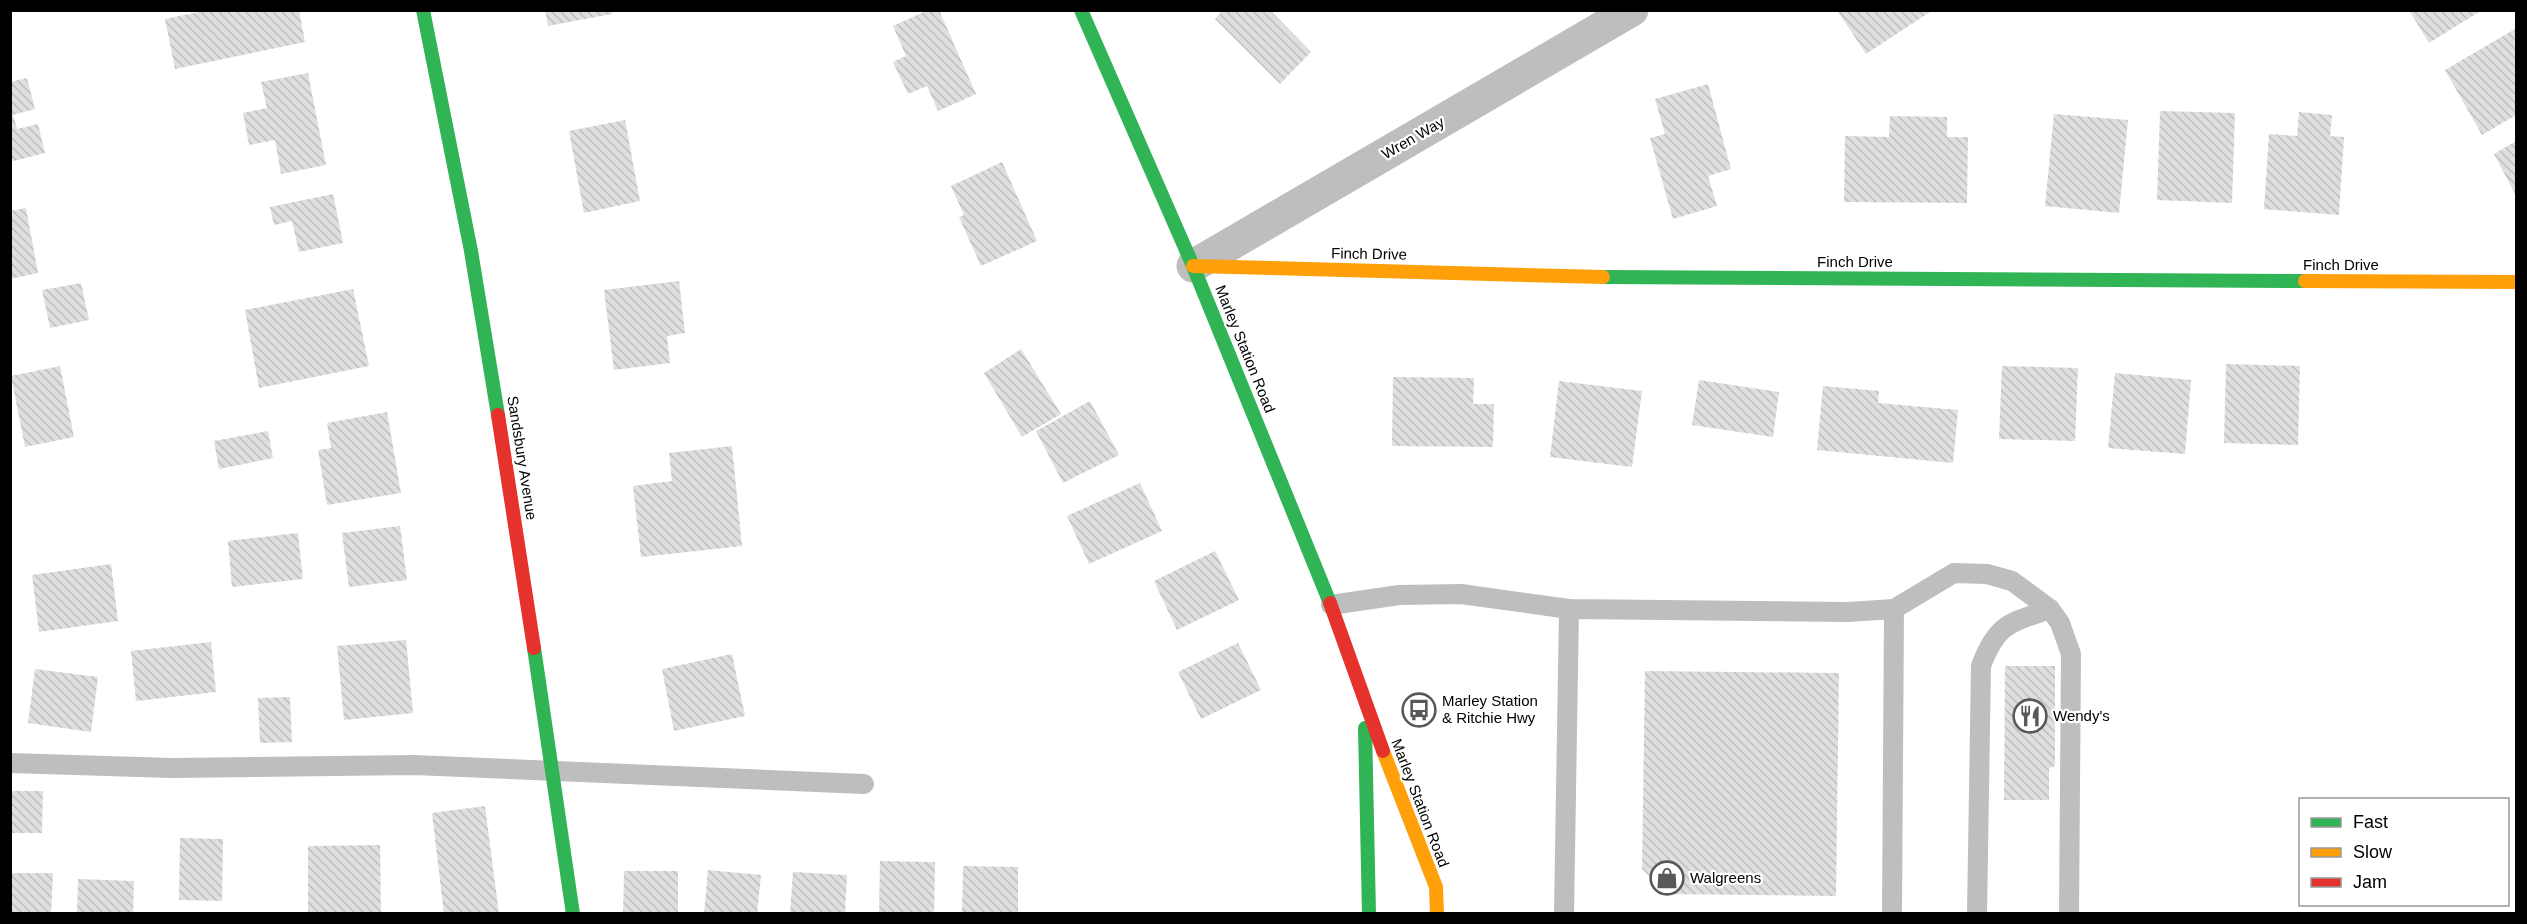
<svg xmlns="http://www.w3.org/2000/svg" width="2527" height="924" viewBox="0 0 2527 924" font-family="Helvetica,sans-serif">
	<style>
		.building { fill: url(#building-back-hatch) }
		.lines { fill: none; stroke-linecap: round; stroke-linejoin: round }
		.lane { stroke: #bebebe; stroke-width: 20 }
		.street { stroke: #bebebe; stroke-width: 33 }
		.fast { stroke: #30b455; stroke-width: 14 }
		.slow { stroke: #ff9f0a; stroke-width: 14 }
		.jam { stroke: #e5322d; stroke-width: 14 }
		.labels { text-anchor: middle; stroke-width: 4.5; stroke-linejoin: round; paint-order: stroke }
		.street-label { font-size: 15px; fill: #000; stroke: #fff }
		.poi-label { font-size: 15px; fill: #000; stroke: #fff; text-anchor: start }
	</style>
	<defs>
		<pattern id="building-back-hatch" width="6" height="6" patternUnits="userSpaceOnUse" patternTransform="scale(1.5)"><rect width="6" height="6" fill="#dfdfdf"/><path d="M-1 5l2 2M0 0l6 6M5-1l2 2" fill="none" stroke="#bebebe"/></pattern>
	</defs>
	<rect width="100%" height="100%" fill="#fff"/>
	<g class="building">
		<path d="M208 10H299L305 42 175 69 165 19Z"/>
		<path d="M545 10H611L612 14 548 26Z"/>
		<path d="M928 10H939L976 94 938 111 927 86 908 94 893 62 906 56 893 26Z"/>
		<path d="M1223 10H1270L1311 52 1280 84 1215 19Z"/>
		<path d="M1837 10H1933L1866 54Z"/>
		<path d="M2409 10H2482L2429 43Z"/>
		<path d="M2515 29 2516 115 2482 135 2445 70Z"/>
		<path d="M308 73 326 165 281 174 275 140 249 145 243 113 267 108 261 82Z"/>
		<path d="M27 78 35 109 13 115 17 129 38 124 45 153 10 162V82Z"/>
		<path d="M1708 84 1731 169 1708 176 1717 206 1673 219 1650 138 1665 134 1655 99Z"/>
		<path d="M2160 111 2235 113 2232 203 2157 200Z"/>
		<path d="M2299 112 2332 115 2330 136 2344 137 2339 215 2264 209 2269 134 2297 136Z"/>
		<path d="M2054 114 2128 120 2119 213 2045 206Z"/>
		<path d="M1890 116 1947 117V137H1968L1967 203 1844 202 1845 136 1889 137Z"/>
		<path d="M625 120 640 201 584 213 569 131Z"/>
		<path d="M2516 141V196L2494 154Z"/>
		<path d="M1002 162 1037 241 981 266 959 217 964 215 951 186Z"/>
		<path d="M333 194 343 243 299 252 292 221 274 225 270 207Z"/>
		<path d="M26 208 38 273 10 279V211Z"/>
		<path d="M679 281 685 333 667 336 670 363 614 370 604 290Z"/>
		<path d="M81 283 89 320 50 328 42 290Z"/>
		<path d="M353 289 369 366 259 388 245 310Z"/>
		<path d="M1021 349 1061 414 1022 437 984 373Z"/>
		<path d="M2226 364 2300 366 2298 445 2224 443Z"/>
		<path d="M60 366 74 437 25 447 11 376Z"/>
		<path d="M2002 366 2078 368 2075 441 1999 439Z"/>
		<path d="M2115 373 2191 380 2185 454 2108 448Z"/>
		<path d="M1393 377 1474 378 1473 404H1494L1493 447 1392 446Z"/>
		<path d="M1699 380 1779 392 1773 437 1692 425Z"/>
		<path d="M1559 381 1642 391 1632 467 1550 457Z"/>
		<path d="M1823 386 1879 391 1878 403 1958 410 1953 463 1817 450Z"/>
		<path d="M1090 401 1119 455 1063 483 1036 431Z"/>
		<path d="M387 412 401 493 327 505 318 450 331 448 327 423Z"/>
		<path d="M268 431 273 458 219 469 214 441Z"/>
		<path d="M732 446 742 546 641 557 633 486 672 481 669 453Z"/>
		<path d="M1140 483 1162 531 1089 564 1067 516Z"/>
		<path d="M400 526 407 580 349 587 342 533Z"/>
		<path d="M298 533 303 579 232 587 228 541Z"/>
		<path d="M1215 551 1239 600 1177 630 1154 581Z"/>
		<path d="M111 564 118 621 39 632 32 575Z"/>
		<path d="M406 640 413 713 344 720 337 646Z"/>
		<path d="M211 642 216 692 136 701 131 651Z"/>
		<path d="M1238 643 1261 690 1201 719 1178 672Z"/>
		<path d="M732 654 745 716 674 731 662 669Z"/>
		<path d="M2005 666H2055V766L2049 768V800H2004Z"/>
		<path d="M35 669 98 677 91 732 28 723Z"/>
		<path d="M1645 671 1839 673 1836 896 1667 894 1642 869Z"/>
		<path d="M290 697 292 742 260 743 258 698Z"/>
		<path d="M10 791H43L42 833H10Z"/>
		<path d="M485 806 499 914H444L432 813Z"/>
		<path d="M180 838 223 839 222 901 179 900Z"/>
		<path d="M380 845 381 914H308V846Z"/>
		<path d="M880 861 935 862 934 914H879Z"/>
		<path d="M963 866 1018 867V914H962Z"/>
		<path d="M708 870 761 875 757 914H704Z"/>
		<path d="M624 871H678V914H623Z"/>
		<path d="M793 872 847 875 845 914H790Z"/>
		<path d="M10 873H53L51 914H10Z"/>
		<path d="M78 879 134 881 133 914H77Z"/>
	</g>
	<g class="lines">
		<g class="lane">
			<path d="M1331 605 1399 595 1461 594 1569 609 1848 612 1894 609 1954 573 1987 574 2012 581 2050 609 2060 623 2071 654 2069 914"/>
			<path d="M10 763 171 768 414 765 864 784"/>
			<path d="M1564 914 1569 609"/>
			<path d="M1892 914 1894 609"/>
			<path d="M1977 914 1981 666C1997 623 2010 623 2050 609"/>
		</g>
		<path class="street" d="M1193 266 1632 10"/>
		<g class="fast">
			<path d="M423 10 471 251 498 415"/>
			<path d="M1081 10 1193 266 1330 603"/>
			<path d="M1603 277 2305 281"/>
			<path d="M534 648 573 914"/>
			<path d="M1365 728 1369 914"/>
		</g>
		<g class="slow">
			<path d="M1193 266 1603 277"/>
			<path d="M2305 281 2516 282"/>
			<path d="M1383 751 1436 887 1437 914"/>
		</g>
		<g class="jam">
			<path d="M498 415 534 648"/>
			<path d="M1330 603 1383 751"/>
		</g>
	</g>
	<defs>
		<g id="bus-ring" transform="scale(1.725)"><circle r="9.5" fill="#fff" stroke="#595959" stroke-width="1.5"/><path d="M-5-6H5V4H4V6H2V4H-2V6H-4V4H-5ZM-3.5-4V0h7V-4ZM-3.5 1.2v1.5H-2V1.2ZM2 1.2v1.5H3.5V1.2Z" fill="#595959"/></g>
		<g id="restaurant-ring" transform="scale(1.725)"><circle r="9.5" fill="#fff" stroke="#595959" stroke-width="1.5"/><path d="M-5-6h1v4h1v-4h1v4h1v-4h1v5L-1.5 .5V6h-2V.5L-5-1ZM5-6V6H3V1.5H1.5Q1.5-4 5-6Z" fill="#595959"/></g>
		<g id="shop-ring" transform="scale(1.725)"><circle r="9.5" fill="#fff" stroke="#595959" stroke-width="1.5"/><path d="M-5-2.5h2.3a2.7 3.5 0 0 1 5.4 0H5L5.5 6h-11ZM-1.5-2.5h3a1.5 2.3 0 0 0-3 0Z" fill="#595959"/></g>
	</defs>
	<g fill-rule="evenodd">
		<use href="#bus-ring" x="1419" y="710"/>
		<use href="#restaurant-ring" x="2030" y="716"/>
		<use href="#shop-ring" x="1667" y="878"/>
	</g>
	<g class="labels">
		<g class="street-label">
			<text transform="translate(1413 138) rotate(-30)" y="5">Wren Way</text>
			<text transform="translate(1369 254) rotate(1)" y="5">Finch Drive</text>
			<text x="1855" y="267">Finch Drive</text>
			<text x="2341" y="270">Finch Drive</text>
			<text transform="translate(1245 349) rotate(68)" y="5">Marley Station Road</text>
			<text transform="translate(522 458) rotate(81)" y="5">Sandsbury Avenue</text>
			<text transform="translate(1420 803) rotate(69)" y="5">Marley Station Road</text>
		</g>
		<g class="poi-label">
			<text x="1442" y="706">Marley Station<tspan x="1442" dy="17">&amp; Ritchie Hwy</tspan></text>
			<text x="2053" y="721">Wendy's</text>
			<text x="1690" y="883">Walgreens</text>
		</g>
	</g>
	<rect width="2527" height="924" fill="none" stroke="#000000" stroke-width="24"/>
	<rect x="2299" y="798" width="210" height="108" fill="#ffffff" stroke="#999999" stroke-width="1.5"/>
	<rect x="2311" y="818" width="30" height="9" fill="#30b455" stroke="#999999" stroke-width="1.5"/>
	<text x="2353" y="828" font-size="18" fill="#000000">Fast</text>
	<rect x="2311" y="848" width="30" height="9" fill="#ff9f0a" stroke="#999999" stroke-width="1.5"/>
	<text x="2353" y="858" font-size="18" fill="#000000">Slow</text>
	<rect x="2311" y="878" width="30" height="9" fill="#e5322d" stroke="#999999" stroke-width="1.5"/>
	<text x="2353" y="888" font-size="18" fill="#000000">Jam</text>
</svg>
